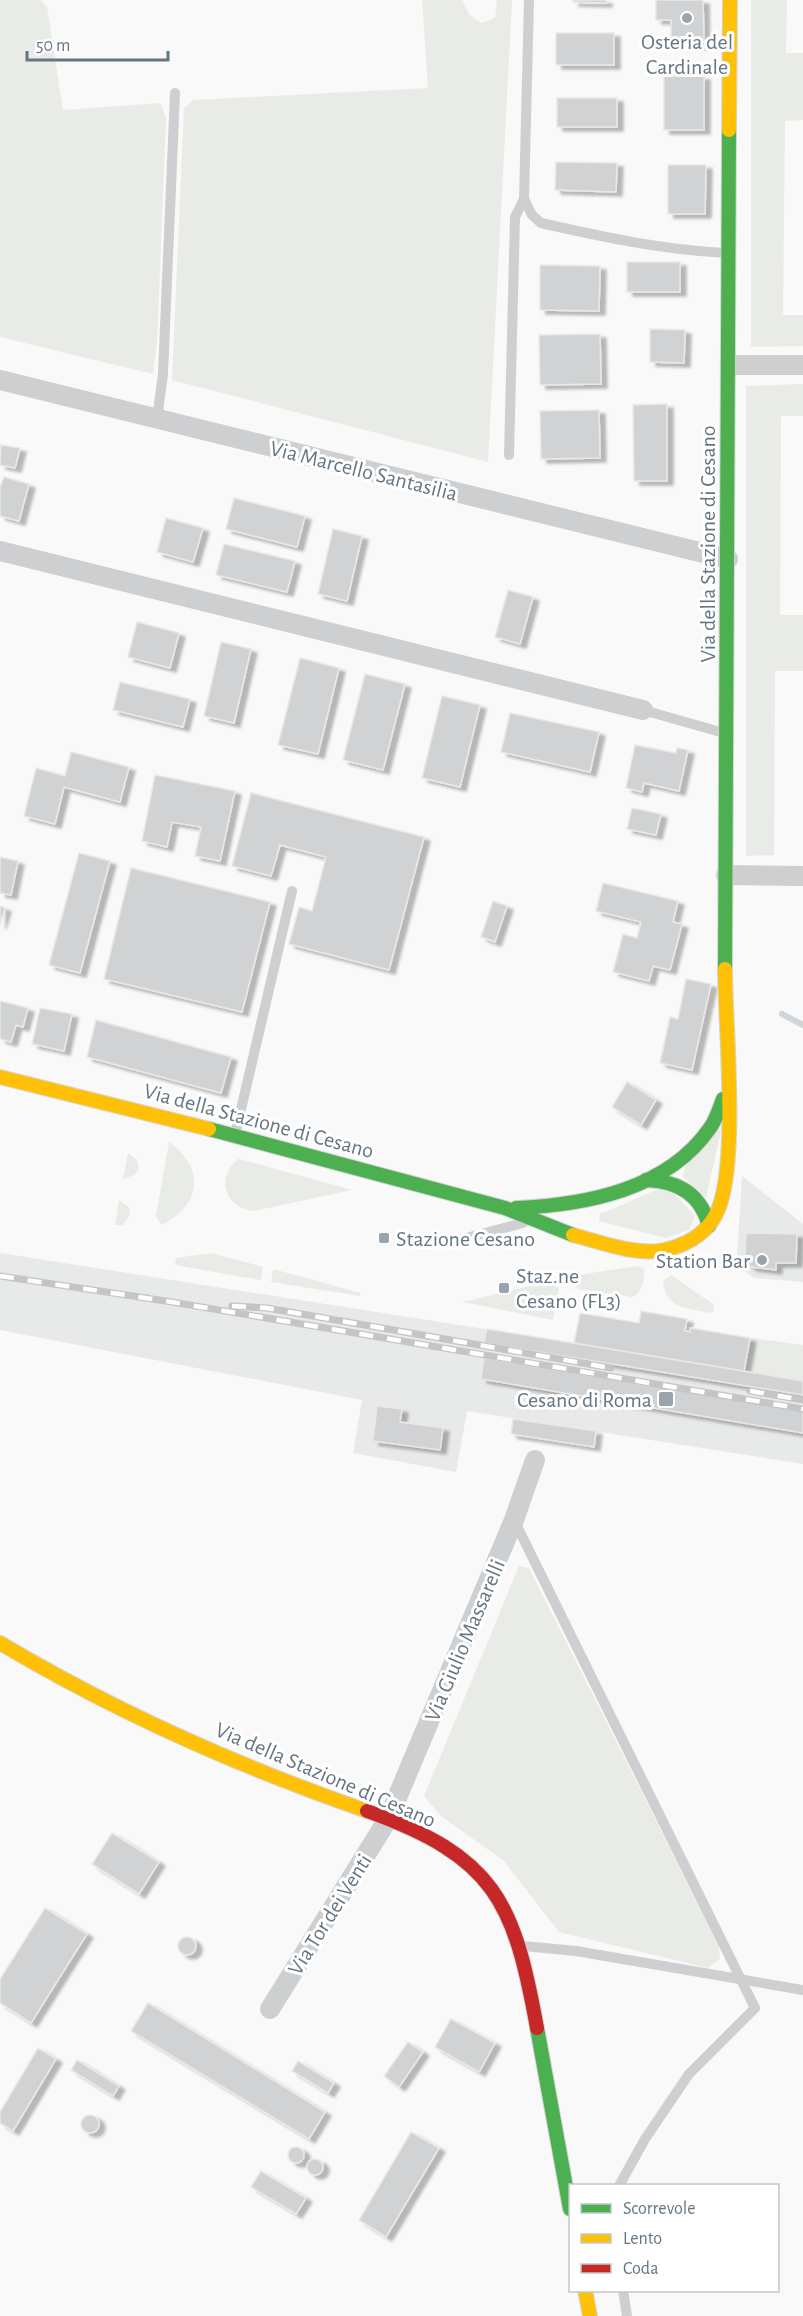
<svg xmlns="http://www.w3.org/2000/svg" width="803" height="2316" viewBox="0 0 803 2316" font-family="'Alegreya Sans',sans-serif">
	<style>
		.built { fill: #e8e9e9 }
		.green { fill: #e8ebe6 }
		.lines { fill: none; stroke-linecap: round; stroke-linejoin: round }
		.stream { stroke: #ced6d9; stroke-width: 6 }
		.building { fill: #d0d2d3; stroke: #e8e8e8; stroke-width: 1.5; filter: url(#shadow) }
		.fast-casing { stroke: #d5d6d7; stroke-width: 16 }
		.slow-casing { stroke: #d5d6d7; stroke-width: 16 }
		.jam-casing { stroke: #d5d6d7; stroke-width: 16 }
		.lane { stroke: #cecfd0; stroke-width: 10 }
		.street { stroke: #cecfd0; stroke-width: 20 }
		.fast { stroke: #4caf50; stroke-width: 14 }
		.slow { stroke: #ffc107; stroke-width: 14 }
		.jam { stroke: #c62828; stroke-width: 14 }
		.rail-casing { stroke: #c3c5c6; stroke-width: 7 }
		.rail { stroke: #fff; stroke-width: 4.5; stroke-dasharray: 14; stroke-linecap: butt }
		.poi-dot { fill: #99a4ac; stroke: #fff; stroke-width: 2 }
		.labels { text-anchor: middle; stroke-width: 6; stroke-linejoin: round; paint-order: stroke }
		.poi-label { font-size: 22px; fill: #657683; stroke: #fff; text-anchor: start }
		.street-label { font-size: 22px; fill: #657683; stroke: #fff }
	</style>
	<defs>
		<filter id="shadow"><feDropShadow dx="6" dy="4" stdDeviation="1.5" flood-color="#0004"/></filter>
	</defs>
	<rect width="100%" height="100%" fill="#f9f9f9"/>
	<g class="built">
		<path d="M742 1176 803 1224V1282L755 1278 742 1270 737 1258Z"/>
		<path d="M0 1253 574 1343 639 1323 641 1311 687 1319 685 1331H689L690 1328 750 1338 744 1372 803 1381V1464L467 1411 456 1472 353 1453 362 1400 0 1330Z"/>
	</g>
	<g class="green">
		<path d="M0 0H41L47 7 63 110 160 103 166 118 157 343 153 374 0 337Z"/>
		<path d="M422 0H462L470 15 481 23 495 18 497 0H512L488 462 172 380 184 108 193 100 428 88Z"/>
		<path d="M751 0H787L786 53H803V120L785 121 783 315H803V346L751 347Z"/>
		<path d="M803 384V416H781L780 615H803V671H775L774 855 746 856V386Z"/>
		<path d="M722 1127 706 1197 683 1177 686 1164Z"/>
		<path d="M169 1142C206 1169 201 1206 161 1225L156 1216Z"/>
		<path d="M128 1153 137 1160 139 1168 135 1175 123 1179Z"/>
		<path d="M238 1159H239L352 1190 254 1211C224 1208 216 1178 238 1159Z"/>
		<path d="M661 1188H669L695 1216 689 1230 666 1238 599 1221 600 1214Z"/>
		<path d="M119 1200 129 1207 130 1215 123 1225H115Z"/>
		<path d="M211 1253 263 1267 261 1280 175 1265 176 1258Z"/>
		<path d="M638 1266 644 1269C645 1280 642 1293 632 1297L578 1289 575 1285 578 1275Z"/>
		<path d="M273 1269 361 1293 360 1296 271 1282Z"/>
		<path d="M671 1275 713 1304 714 1311 710 1313C687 1308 666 1309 663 1281Z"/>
		<path d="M547 1282 559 1288 553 1320 463 1302Z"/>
		<path d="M750 1338 803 1345V1381L744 1371Z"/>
		<path d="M519 1566 529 1568 719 1946 720 1959 708 1968 559 1932 504 1861 441 1816 424 1796Z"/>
	</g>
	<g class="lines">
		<path class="stream" d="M782 1014 803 1025"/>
	</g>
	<g class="building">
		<path d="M573 0H606V3L573 2Z"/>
		<path d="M656 0H703L704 45H671V20H656Z"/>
		<rect x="556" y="33" width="58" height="32"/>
		<rect x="664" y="76" width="40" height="54"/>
		<rect x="557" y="98" width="60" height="29"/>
		<path d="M556 162 617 163 616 192 555 190Z"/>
		<path d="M668 165H706L705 214H668Z"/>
		<rect x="627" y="262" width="53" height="30"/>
		<path d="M540 265 600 266 599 311 540 310Z"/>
		<path d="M650 329 685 330 684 363 650 362Z"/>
		<path d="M600 334 601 384 540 385 539 335Z"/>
		<path d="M667 404V481H634L633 405Z"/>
		<path d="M599 410 600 458 541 459 540 411Z"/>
		<path d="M1 445 20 448 15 468 0 465Z"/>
		<path d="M4 477 29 484 19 521 0 516V487Z"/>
		<path d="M234 498 305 516 297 547 226 529Z"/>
		<path d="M166 518 203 528 193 562 157 552Z"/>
		<path d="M333 529 362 536 347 601 318 594Z"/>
		<path d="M224 544 295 561 287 592 216 575Z"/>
		<path d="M508 590 533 597 520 644 495 637Z"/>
		<path d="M137 622 179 633 170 668 128 657Z"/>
		<path d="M221 642 251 649 234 723 204 716Z"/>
		<path d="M300 658 339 668 318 754 278 745Z"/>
		<path d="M365 674 405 684 383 770 343 760Z"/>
		<path d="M120 682 190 699 183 727 113 710Z"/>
		<path d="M442 696 480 705 460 787 422 778Z"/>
		<path d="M510 713 599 732 590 772 501 752Z"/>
		<path d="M635 745 676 753 677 748 688 750 679 791 644 783 642 792 626 788Z"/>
		<path d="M71 752 129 767 120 802 64 787 55 824 24 816 36 768 65 776Z"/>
		<path d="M155 775 235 791 220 861 195 856 201 827 172 822 167 847 142 841Z"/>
		<path d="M251 793 424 837 389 970 289 944 299 907 312 911 326 857 280 845 271 876 232 866Z"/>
		<path d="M632 808 661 814 656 835 627 829Z"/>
		<path d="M79 853 110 861 80 973 49 965Z"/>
		<path d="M0 857 18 861 11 895 0 893Z"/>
		<path d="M131 868 270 902 242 1012 104 979Z"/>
		<path d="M603 883 678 901 673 922 682 924 670 970 653 966 649 981 613 972 623 934 637 938 641 922 596 911Z"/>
		<path d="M493 901 507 906 495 942 481 937Z"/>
		<path d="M0 906 5 908 0 925Z"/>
		<path d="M686 979 711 984 692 1070 660 1063 670 1017 678 1019Z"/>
		<path d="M0 1001 28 1008 23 1027 16 1025 11 1042 0 1039Z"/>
		<path d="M40 1008 72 1014 64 1051 32 1044Z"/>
		<path d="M96 1020 231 1057 221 1093 87 1057Z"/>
		<path d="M627 1082 656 1100 641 1125 612 1107Z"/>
		<path d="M746 1233 797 1234 796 1263H776V1270L751 1267 745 1262Z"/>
		<path d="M641 1311 687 1319 685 1331 690 1332V1328L750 1338 744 1371 574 1343 580 1313 639 1323Z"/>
		<path d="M487 1329 803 1381V1395L484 1343Z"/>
		<path d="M484 1358 803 1411V1433L481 1379Z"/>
		<path d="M377 1406 402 1409 400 1422 443 1428 440 1450 373 1441Z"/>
		<path d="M513 1419 596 1431 594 1447 511 1434Z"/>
		<path d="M112 1833 159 1862 139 1894 92 1864Z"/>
		<path d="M45 1908 87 1934 31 2023 0 2003V1979Z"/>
		<circle cx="187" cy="1946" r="9"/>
		<path d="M148 2003 325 2112 309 2139 131 2031Z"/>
		<path d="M451 2019 495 2043 479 2072 435 2047Z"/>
		<path d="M408 2042 423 2052 399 2087 384 2076Z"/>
		<path d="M38 2048 56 2059 13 2131 0 2123V2112Z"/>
		<path d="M77 2060 119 2086 113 2096 71 2070Z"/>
		<path d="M298 2061 334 2083 328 2093 292 2071Z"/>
		<circle cx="90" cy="2124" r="9"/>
		<path d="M411 2132 439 2148 386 2237 359 2220Z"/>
		<circle cx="296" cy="2155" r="8"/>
		<circle cx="315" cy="2167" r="8"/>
		<path d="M261 2171 306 2198 296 2214 251 2187Z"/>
	</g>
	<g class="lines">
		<g class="fast-casing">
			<g id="fast">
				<path d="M725 969 729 130"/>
				<path d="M209 1129 505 1208 573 1235"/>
				<path d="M646 1180C678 1181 701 1194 709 1226"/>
				<path d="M516 1208C585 1205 667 1190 710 1128 716 1120 719 1109 723 1099"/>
				<path d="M537 2028 570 2209"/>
			</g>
		</g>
		<g class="slow-casing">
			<g id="slow">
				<path d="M729 130 730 0"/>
				<path d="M0 1077 209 1129"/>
				<path d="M573 1235C601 1242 635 1256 664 1250 684 1246 705 1235 715 1216 740 1173 725 1025 725 969"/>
				<path d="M0 1643C116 1712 240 1767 367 1811"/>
				<path d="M585 2290 590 2316"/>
			</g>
		</g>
		<g class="jam-casing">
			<path id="jam" d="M367 1811C495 1857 514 1901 537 2028"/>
		</g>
		<g class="lane">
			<path d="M524 199 532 215 541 223C603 237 663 250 727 253"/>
			<path d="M157 419 163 374 175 93"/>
			<path d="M509 455 515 217 524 199 529 0"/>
			<path d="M643 710 724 733"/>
			<path d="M235 1135 292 891"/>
			<path d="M451 1242 523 1223"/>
			<path d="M514 1520 755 2008 689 2074 645 2139 619 2186"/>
			<path d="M523 1946 576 1951 803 1990"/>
			<path d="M623 2290 627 2316"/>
		</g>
		<g class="street">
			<path d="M730 365H803"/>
			<path d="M0 380 728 559"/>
			<path d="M0 551 643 710"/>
			<path d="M726 875 803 876"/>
			<path d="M270 2009 388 1819 514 1520 535 1460"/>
		</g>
		<use href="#fast" class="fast"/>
		<use href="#slow" class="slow"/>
		<use href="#jam" class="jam"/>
		<g class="rail-casing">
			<g id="rail">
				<path d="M0 1276 172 1302 803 1409"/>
				<path d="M232 1306 267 1308 611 1368"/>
				<path d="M750 1391 803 1400"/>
			</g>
		</g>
		<use href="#rail" class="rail"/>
	</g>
	<g class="poi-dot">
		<circle cx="687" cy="18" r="6"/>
		<rect x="378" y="1232" width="12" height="12" rx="3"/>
		<circle cx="762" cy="1260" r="6"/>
		<rect x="498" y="1282" width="12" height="12" rx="3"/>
		<rect x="658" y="1391" width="16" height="16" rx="3"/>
	</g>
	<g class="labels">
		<g class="poi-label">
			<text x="687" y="49" text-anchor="middle">Osteria del<tspan x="687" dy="25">Cardinale</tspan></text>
			<text x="396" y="1246">Stazione Cesano</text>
			<text x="750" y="1268" text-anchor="end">Station Bar</text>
			<text x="516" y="1283">Staz.ne<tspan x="516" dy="25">Cesano (FL3)</tspan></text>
			<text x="652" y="1407" text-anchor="end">Cesano di Roma</text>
		</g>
		<g class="street-label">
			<text transform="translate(364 470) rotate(14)" y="8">Via Marcello Santasilia</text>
			<text transform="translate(707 544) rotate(-90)" y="8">Via della Stazione di Cesano</text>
			<text transform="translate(259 1120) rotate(15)" y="8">Via della Stazione di Cesano</text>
			<text transform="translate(464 1640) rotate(-67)" y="8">Via Giulio Massarelli</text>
			<text transform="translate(326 1774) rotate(23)" y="8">Via della Stazione di Cesano</text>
			<text transform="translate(329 1914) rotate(-58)" y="8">Via Tor dei Venti</text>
		</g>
	</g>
	<rect x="569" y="2184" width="210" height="108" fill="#ffffff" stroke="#c1c8cd" stroke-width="1.5"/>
	<rect x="581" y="2204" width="30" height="9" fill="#4caf50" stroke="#c1c8cd" stroke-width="1.5"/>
	<text x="623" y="2214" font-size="18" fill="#657683">Scorrevole</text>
	<rect x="581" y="2234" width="30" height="9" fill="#ffc107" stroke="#c1c8cd" stroke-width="1.5"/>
	<text x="623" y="2244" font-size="18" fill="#657683">Lento</text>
	<rect x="581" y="2264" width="30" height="9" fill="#c62828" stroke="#c1c8cd" stroke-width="1.5"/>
	<text x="623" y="2274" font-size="18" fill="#657683">Coda</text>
	<path d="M27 51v9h141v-9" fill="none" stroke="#657683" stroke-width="3"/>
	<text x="36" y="51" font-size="18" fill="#657683" stroke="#ffffff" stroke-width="4.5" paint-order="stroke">50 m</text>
</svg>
